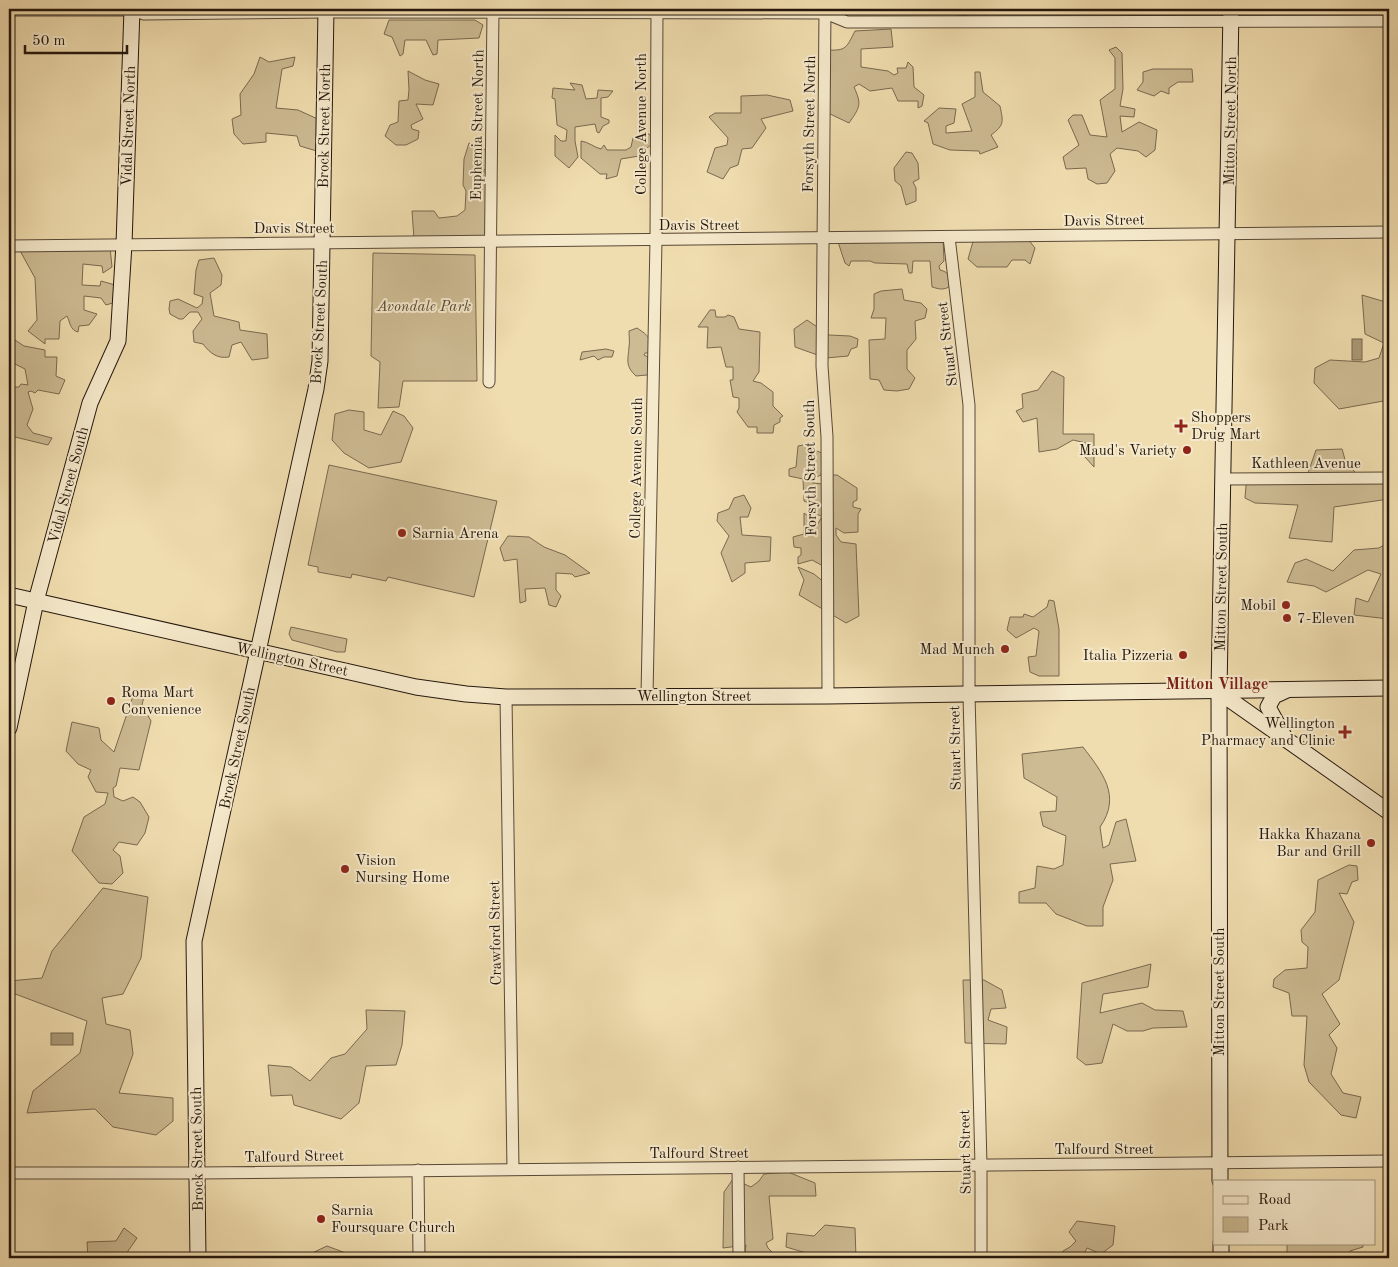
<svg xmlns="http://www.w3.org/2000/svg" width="1398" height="1267" viewBox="0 0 1398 1267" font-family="'Old Standard TT',serif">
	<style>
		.green { fill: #cdbb93; stroke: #796950 }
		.water { fill: #ab9a78; stroke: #75664d }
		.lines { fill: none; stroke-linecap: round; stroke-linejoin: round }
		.street-casing { stroke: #584836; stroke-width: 13 }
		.secondary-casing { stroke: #25170d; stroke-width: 17 }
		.street { stroke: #f5e9cb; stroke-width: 11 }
		.secondary { stroke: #f5e9cb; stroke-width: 15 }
		.poi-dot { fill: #8f2418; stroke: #f5e9cb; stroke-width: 2 }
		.labels { text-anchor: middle; stroke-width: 4; stroke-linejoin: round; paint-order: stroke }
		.street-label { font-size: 15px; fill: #25170d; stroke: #f5e9cb }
		.park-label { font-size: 15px; font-style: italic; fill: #574835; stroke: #f5e9cb }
		.poi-label { font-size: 15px; fill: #25170d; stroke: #f5e9cb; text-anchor: start }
		.neighbourhood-label { font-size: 16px; font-weight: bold; fill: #7a1f14; stroke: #f5e9cb }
	</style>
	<rect width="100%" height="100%" fill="#f0ddaf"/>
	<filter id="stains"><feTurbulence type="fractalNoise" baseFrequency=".004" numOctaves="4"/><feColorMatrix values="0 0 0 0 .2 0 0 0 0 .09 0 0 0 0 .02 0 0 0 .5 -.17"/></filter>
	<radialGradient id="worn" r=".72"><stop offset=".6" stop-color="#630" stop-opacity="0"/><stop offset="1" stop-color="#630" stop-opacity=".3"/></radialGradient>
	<g class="green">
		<path d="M939 9H987L986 19 969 20 968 16 941 13Z"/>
		<path d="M389 20H475L483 25 479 38 438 40 437 54 433 55 426 40H405L403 54 400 56 392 37 384 34Z"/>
		<path d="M891 29 893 47 861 49V67L888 71 894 75 898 73 897 68H906L908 62 913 67 914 87 924 95 922 106 918 108V101H898L892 88 870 91 859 84 854 87C862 105 860 107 849 123L826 112V50C847 51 846 48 855 31Z"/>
		<path d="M1116 47 1122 53 1123 89 1120 106 1135 109 1134 117 1120 116 1122 132 1139 122 1157 130 1155 150 1146 157 1138 151 1117 148 1110 154 1115 171 1107 183 1097 184 1088 179 1086 168 1066 169 1063 157 1079 145 1068 120 1073 115H1082L1090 135 1107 137 1100 100 1115 89V58L1109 50Z"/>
		<path d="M260 57 269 62 295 57 293 66 282 69 276 108 298 110 322 121 320 152 300 146 297 136 266 133V142L243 144 234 134 232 119 241 115 240 94 254 74Z"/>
		<path d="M1153 69H1192L1193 82H1178L1169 88V94L1161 91 1154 96 1137 90 1143 82V72Z"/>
		<path d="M408 71 425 80 439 84 433 105 416 104 423 119 411 125 412 129 419 131 418 139 406 145H396L385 136 390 125 398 122 399 101 408 100 409 90Z"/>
		<path d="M975 72H980L983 92 1000 106C1003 121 1005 125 991 135L998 147 980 154 979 151 950 150 933 144 928 123 924 121 939 108 956 109 954 123 946 126V133L972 131 962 104 975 97Z"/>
		<path d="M570 83 582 85 586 99 597 98 598 90 613 91 608 97 601 98V117L609 120V123L603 126 599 133 597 132 595 124 575 127V141L578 157 569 168 555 156V135L561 141H566L567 130 557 125 555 99 552 98 553 88 575 90Z"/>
		<path d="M767 95 790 100 793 111 761 119 766 128 752 148 742 149 738 165 730 168 723 179 707 172 715 148 727 145 728 138 709 117 715 113H741V96Z"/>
		<path d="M646 132 654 138C652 146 648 148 641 150L639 156 621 159 617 176 606 179 607 174H600L581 158V141C589 142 593 147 601 149L604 145 607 150H626L631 147 633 138Z"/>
		<path d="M469 143 490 152 489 165 484 170V172L489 173 486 237 414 239 412 211H434L439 218 457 216 465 210 466 191 463 185 464 159Z"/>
		<path d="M906 152 912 153 918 163 919 179 913 182 916 188V201L906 205 901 186 895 181 894 168Z"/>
		<path d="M974 238H1027L1035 248 1030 264 1025 260H1012L1007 267H977L968 259Z"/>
		<path d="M861 239H943L944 261 939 266 940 270C949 272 950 277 951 285 945 291 939 289 932 287L930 261H913L912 273H909L907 264 875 263 870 261H851L849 266 845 263 838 242 858 243Z"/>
		<path d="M18 247H110L112 267 103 273 102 266 83 264 82 285 100 286 101 281 115 285 116 302 106 305 101 298 84 296V310L97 314 89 325 79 326 78 332C70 330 70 322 67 316L60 321 59 339H45V344L28 331 37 320 35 278Z"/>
		<path d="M373 253 475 255 477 381H403L399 407 378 408 380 362 371 356Z"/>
		<path d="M214 258 222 275 221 285 210 293 214 316 239 322 240 330 267 334 268 358 252 360 241 342 232 345 229 357C217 359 210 353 203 344L194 342 193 331 202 319 198 312H190L183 319H179L170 314 169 309 170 301 178 299 197 308 202 304 203 297 194 294 196 270 199 260Z"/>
		<path d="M902 289 904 300 921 303 927 309 925 318 915 321 916 339 907 350V369L915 378 909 389 897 391 884 390 879 380 870 379 869 340 885 339 886 318H871L874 309V294L881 291Z"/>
		<path d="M1362 295 1389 303V400L1339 409 1314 383 1315 368 1330 360 1365 362 1379 358 1384 343 1365 334Z"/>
		<path d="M710 310H715L716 317H725L728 315 734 317 739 329 760 332 759 372 753 381 761 383 773 392V406L783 416 780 418V422L774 425 773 433H757V427H748L737 412 739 408V398L733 397 730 380H733V367H726L721 347 707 348 708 327H698Z"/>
		<path d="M807 320 829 335 850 336 858 339 857 347 851 349 848 356 826 358 795 347 794 329Z"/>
		<path d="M637 328C649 336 652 338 648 353H645L644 355 648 357 650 372 647 375 636 376C625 366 628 360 629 347 630 342 629 336 629 331Z"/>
		<path d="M9 336 24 346 45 350V357H57L56 376 65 380 59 394 38 390 35 393 31 391 28 392 33 409 27 425 33 433 52 438 48 445 15 437 9 443V387H19L21 384 28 385 25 369 9 361Z"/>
		<path d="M606 349 614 351 612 357H604L598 360 594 356 580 360 582 352Z"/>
		<path d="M1052 371 1064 377 1063 434H1094V467L1085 457 1086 443 1073 440 1057 449 1039 452 1037 418 1023 422 1016 411 1023 408 1022 394 1038 390Z"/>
		<path d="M349 410 364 412V430L381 435 393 411 404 416 413 428 401 462 369 468 344 453 332 440 335 414Z"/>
		<path d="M803 445 824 454 821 475 812 479 813 483 823 484 830 475H837L857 488V500L853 502V507L861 509 858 514V532L844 533 836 528V535L841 542 856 544 859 616 846 623 799 595 804 580 798 567 814 574 825 583V567L812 560 798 564V557L801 555V548L794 547 793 537 804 534V513L818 524 822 516 815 514 813 505 804 501 803 479 789 476V469L796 467 798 446Z"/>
		<path d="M1342 449 1346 463 1357 474 1389 478V499L1334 507 1332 542 1289 538 1298 505 1255 503 1245 498 1247 474 1308 473 1316 450Z"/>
		<path d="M329 465 497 501 474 597 388 577 386 581 352 574 351 578 318 572V567L308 565Z"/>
		<path d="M744 495 751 508 748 517H740L742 535 771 537 770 561 745 563V573L732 582 721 553 729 536 717 521 718 513 729 509 734 498Z"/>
		<path d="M508 536 529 537 544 547 565 555 590 573 575 577 572 574 556 573V590L561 596 556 607 549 605 545 588 525 589 526 601 520 603 517 559 504 561 500 548Z"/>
		<path d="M1389 542V592L1386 598 1389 599V619L1354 615 1356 598 1368 602 1381 574 1368 570 1326 592 1314 586 1287 582 1295 563 1306 559 1333 571 1354 550 1379 548Z"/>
		<path d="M1049 600 1054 601 1059 629V676H1039L1030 672 1028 657 1036 656 1039 631 1034 628 1016 638 1007 630 1010 617H1023L1024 614 1033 617 1047 607Z"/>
		<path d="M291 627 347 639 345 652H337L292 640 289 634Z"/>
		<path d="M135 690 145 692 142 705 151 721 139 770 120 768 116 786 113 788 114 797 123 801 133 797 140 802 149 817 145 833 137 845 119 842 113 850 120 856 123 873 112 884 99 883 72 851 84 817 105 804 108 793 96 792 88 777 91 770 78 764 66 751 72 722 99 728 101 740 114 752Z"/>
		<path d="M1083 747C1102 772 1122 796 1100 827L1103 848 1109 845 1116 822 1126 819 1136 861 1110 864 1113 880 1103 907V926H1087L1056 914 1046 903H1019V892L1035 888 1037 866 1054 869 1063 865 1066 836 1043 826 1040 812 1056 811 1057 797 1024 778 1022 754Z"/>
		<path d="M1349 865 1357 866 1358 880 1352 882 1347 894 1339 893 1354 922 1339 980 1322 994 1340 1024 1329 1035 1337 1048 1331 1074 1343 1093 1361 1097 1356 1118 1341 1115 1309 1082 1304 1065 1307 1016H1292L1289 993 1273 987 1274 979 1285 970 1307 968 1308 947 1302 942 1301 930 1315 912 1318 880Z"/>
		<path d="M103 888 148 897 141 958 123 994 102 998 106 1024 130 1030 133 1054 119 1093 173 1098V1121L156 1135 113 1127 95 1109 27 1113 33 1091 80 1053 87 1021 10 992 9 981 42 978 52 951Z"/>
		<path d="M1151 964 1148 987 1103 994 1100 1013 1142 1003 1155 1010 1183 1011 1187 1027 1153 1028 1143 1031H1127L1113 1024 1102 1063 1086 1065 1077 1058 1082 983Z"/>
		<path d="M963 980H984L1002 990 1006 1008 991 1009 988 1020 1007 1027 1006 1044 965 1043Z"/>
		<path d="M366 1010 405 1011 402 1045 396 1065 366 1066 359 1103 341 1119 294 1105 292 1095 271 1096 268 1065 291 1067 310 1081 331 1058 345 1054 367 1029Z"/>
		<path d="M788 1172 815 1183 816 1196H769L773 1239 766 1243 768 1248 776 1256V1258H744L746 1245 723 1248 724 1192 733 1179 751 1187 759 1181 764 1174Z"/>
		<path d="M1077 1221 1115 1226 1113 1245 1101 1254 1087 1248 1082 1258H1060L1063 1251 1070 1247 1076 1241 1069 1232Z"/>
		<path d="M825 1225 855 1228 856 1258H823L786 1247 787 1233 814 1236Z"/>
		<path d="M124 1228 137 1238 126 1254 112 1257V1258H88L87 1242 116 1241Z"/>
		<path d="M1287 1243H1363V1247L1350 1251 1349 1258H1287Z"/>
		<path d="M327 1246 351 1255 353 1258H308V1255Z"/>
	</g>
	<g class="water">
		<rect x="1352" y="339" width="10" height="21"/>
		<rect x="51" y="1033" width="22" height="12"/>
	</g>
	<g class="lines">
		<g class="street-casing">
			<g id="street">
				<path d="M825 9 822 366 827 437 828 696"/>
				<path d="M9 10H132L144 14 326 12 825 13 847 22 1389 21"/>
				<path d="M949 237 969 405V695L981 1165V1258"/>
				<path d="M9 246 1389 232"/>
				<path d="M489 382 493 9"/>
				<path d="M1223 479 1389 478"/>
				<path d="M647 696 656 240 657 9"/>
				<path d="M506 697 513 1169"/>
				<path d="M738 1167 739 1258"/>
				<path d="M418 1170 419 1258"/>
				<path d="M9 1173H197L1389 1161"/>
			</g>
		</g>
		<g class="secondary-casing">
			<g id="secondary">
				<path d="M9 595 416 687 466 694 506 697 828 696 1389 688"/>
				<path d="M1219 692 1389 812"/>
				<path d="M9 728 36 601 90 403 118 341 124 244 132 9"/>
				<path d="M1284 736 1268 707 1274 696 1287 690"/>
				<path d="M1220 1181 1219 692 1231 9"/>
				<path d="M1221 1243V1258"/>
				<path d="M198 1258 194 941 316 389 320 361 326 9"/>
			</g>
		</g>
		<use href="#street" class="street"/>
		<use href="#secondary" class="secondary"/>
	</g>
	<g class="poi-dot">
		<path d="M1178.5 418.5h5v5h5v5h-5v5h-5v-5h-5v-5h5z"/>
		<circle cx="1187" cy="450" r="5"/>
		<circle cx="402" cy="533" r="5"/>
		<circle cx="1286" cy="605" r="5"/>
		<circle cx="1287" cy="618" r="5"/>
		<circle cx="1005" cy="649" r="5"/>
		<circle cx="1183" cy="655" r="5"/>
		<circle cx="111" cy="701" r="5"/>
		<path d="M1342.5 724.5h5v5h5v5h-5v5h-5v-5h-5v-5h5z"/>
		<circle cx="1371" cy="843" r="5"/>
		<circle cx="345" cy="869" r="5"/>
		<circle cx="321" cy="1219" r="5"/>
	</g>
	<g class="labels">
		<g class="street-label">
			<text transform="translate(1230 121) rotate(-89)" y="5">Mitton Street North</text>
			<text transform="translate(641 124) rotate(-90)" y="5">College Avenue North</text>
			<text transform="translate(809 124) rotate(-89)" y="5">Forsyth Street North</text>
			<text transform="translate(477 125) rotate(-89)" y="5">Euphemia Street North</text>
			<text transform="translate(128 126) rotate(-88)" y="5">Vidal Street North</text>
			<text transform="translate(324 126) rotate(-89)" y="5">Brock Street North</text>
			<text transform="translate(1104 220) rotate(-1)" y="5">Davis Street</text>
			<text x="699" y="230">Davis Street</text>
			<text x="294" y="233">Davis Street</text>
			<text transform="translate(319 322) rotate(-87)" y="5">Brock Street South</text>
			<text transform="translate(947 344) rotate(-97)" y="5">Stuart Street</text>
			<text x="1306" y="468">Kathleen Avenue</text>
			<text transform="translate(636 468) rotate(-89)" y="5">College Avenue South</text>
			<text transform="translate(810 468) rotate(-91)" y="5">Forsyth Street South</text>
			<text transform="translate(68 485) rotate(-75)" y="5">Vidal Street South</text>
			<text transform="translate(1221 587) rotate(-89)" y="5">Mitton Street South</text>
			<text transform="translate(292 659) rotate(12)" y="5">Wellington Street</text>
			<text x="694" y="701">Wellington Street</text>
			<text transform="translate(237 748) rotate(-78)" y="5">Brock Street South</text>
			<text transform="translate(955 748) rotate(-91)" y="5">Stuart Street</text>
			<text transform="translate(495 933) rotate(-91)" y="5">Crawford Street</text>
			<text transform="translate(1219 992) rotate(-90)" y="5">Mitton Street South</text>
			<text transform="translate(197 1149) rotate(-91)" y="5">Brock Street South</text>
			<text x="1104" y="1154">Talfourd Street</text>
			<text transform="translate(965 1152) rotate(-91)" y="5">Stuart Street</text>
			<text x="699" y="1158">Talfourd Street</text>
			<text transform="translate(294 1156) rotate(-1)" y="5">Talfourd Street</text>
		</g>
		<g class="park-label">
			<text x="424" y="311">Avondale Park</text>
		</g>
		<g class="poi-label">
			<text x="1191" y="422">Shoppers<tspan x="1191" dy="17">Drug Mart</tspan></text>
			<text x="1177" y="455" text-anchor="end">Maud's Variety</text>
			<text x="412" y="538">Sarnia Arena</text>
			<text x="1276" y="610" text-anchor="end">Mobil</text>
			<text x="1297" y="623">7-Eleven</text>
			<text x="995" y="654" text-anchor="end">Mad Munch</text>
			<text x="1173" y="660" text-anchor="end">Italia Pizzeria</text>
			<text x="121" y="697">Roma Mart<tspan x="121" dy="17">Convenience</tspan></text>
			<text x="1335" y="728" text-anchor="end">Wellington<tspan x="1335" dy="17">Pharmacy and Clinic</tspan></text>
			<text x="1361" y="839" text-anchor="end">Hakka Khazana<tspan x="1361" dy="17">Bar and Grill</tspan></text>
			<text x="355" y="865">Vision<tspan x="355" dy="17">Nursing Home</tspan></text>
			<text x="331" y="1215">Sarnia<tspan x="331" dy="17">Foursquare Church</tspan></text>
		</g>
		<g class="neighbourhood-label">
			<text x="1217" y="689">Mitton Village</text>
		</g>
	</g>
	<rect width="1398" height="1267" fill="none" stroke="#f0ddaf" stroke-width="30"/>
	<rect x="10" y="10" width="1378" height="1247" fill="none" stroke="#25170d" stroke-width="2.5"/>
	<rect x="15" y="15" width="1368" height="1237" fill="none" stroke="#25170d"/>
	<rect x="1213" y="1180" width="162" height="65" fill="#f5e9cb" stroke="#a2957f"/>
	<rect x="1223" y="1196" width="25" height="8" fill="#f5e9cb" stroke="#a2957f"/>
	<text x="1258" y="1204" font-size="15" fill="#25170d">Road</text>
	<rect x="1223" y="1217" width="25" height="15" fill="#cdbb93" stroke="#a2957f"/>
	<text x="1258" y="1230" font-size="15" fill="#25170d">Park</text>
	<path d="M25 45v8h102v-8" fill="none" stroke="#25170d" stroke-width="2.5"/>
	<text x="32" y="45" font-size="15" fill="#25170d" stroke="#f5e9cb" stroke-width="4" paint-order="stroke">50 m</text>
	<rect width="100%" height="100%" filter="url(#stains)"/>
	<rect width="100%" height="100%" fill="url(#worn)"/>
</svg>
